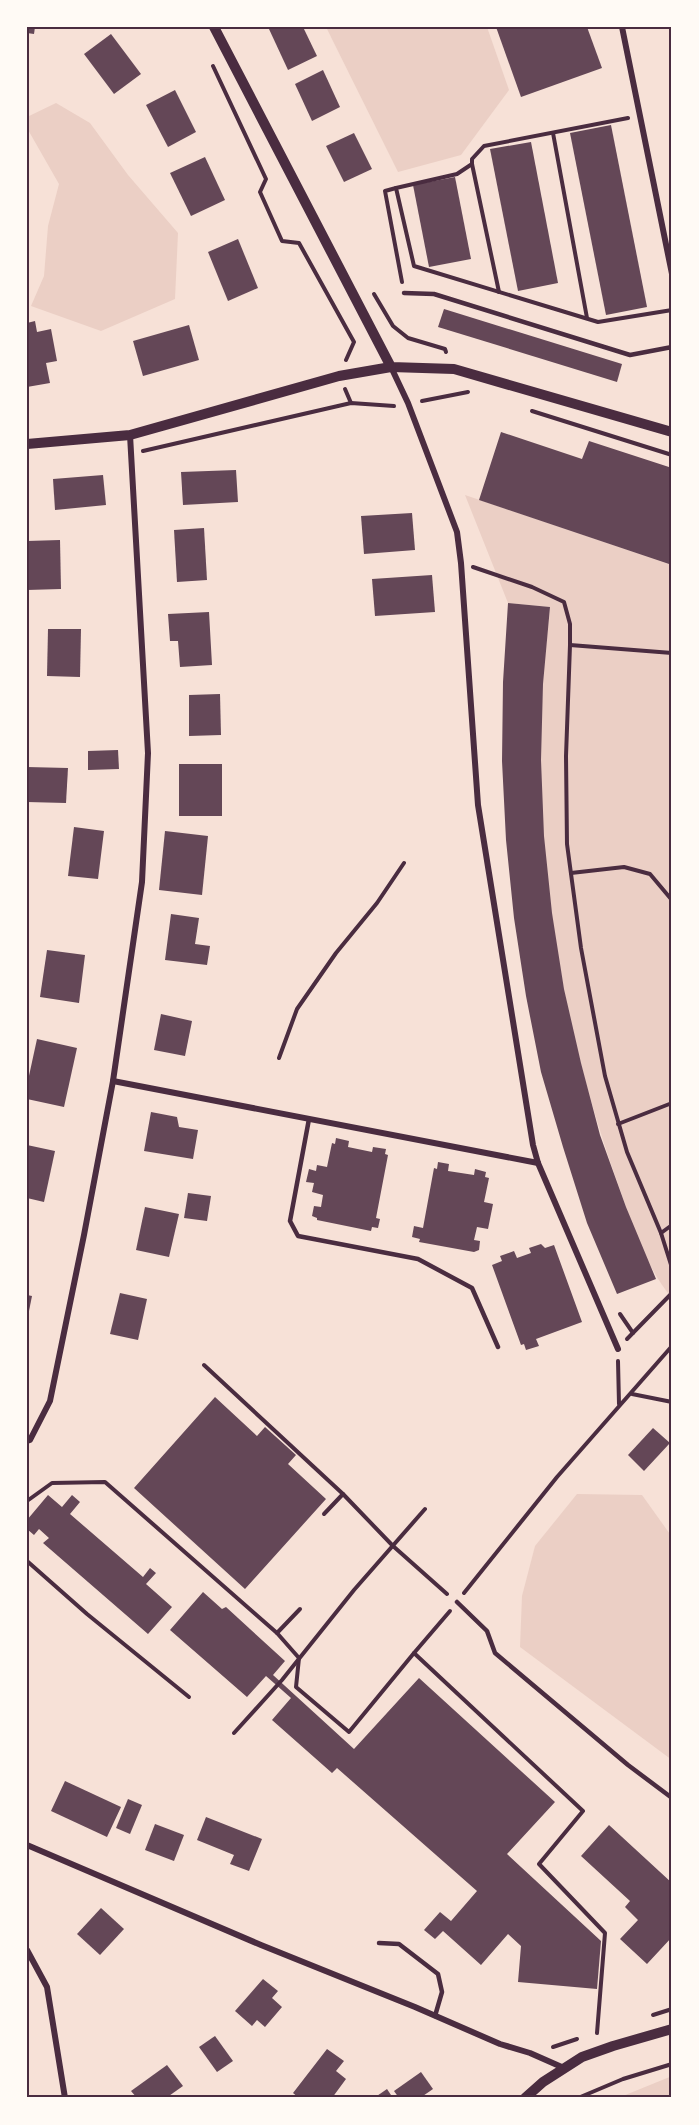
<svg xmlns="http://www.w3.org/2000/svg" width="699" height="2125" viewBox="0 0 699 2125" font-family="'Exo 2',sans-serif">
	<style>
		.green { fill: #ebcfc5 }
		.building { fill: #644757 }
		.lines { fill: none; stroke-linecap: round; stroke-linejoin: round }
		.path { stroke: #4a2c40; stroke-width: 4 }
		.service { stroke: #4a2c40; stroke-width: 4.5 }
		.minor { stroke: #4a2c40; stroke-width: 6 }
		.tertiary { stroke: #4a2c40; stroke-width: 10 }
		.neatline { fill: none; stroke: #4a2c40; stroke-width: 2 }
	</style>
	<rect width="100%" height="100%" fill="#f7e1d7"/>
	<g class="green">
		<path d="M326 27H487L509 90 461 155 398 172Z"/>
		<path d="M56 103 90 123 128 175 178 233 175 299 101 331 31 306 44 276 48 226 59 184 27 128V117Z"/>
		<path d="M465 495 672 565V1298C646 1268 631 1221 618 1184 561 1026 532 852 543 684 544 658 548 633 550 607L508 603Z"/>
		<path d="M577 1494 642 1495 672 1537V1760L520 1647 522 1596 535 1546Z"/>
		<path d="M672 2076V2098H618Z"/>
	</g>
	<g class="building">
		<path d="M27 27H35L34 34 27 33Z"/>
		<path d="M273 27H303L317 56 288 70 269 29Z"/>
		<path d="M496 27H587L602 68 521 97Z"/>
		<path d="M111 34 141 74 114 94 84 54Z"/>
		<path d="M323 70 340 107 312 121 295 84Z"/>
		<path d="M175 90 196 132 168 147 146 105Z"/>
		<path d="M611 125 647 307 606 315 570 133Z"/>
		<path d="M354 133 372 169 344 182 326 146Z"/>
		<path d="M531 142 558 283 518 291 490 149Z"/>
		<path d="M205 157 225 200 191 216 170 173Z"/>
		<path d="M455 177 471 259 429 267 413 185Z"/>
		<path d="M238 239 258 288 228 301 208 252Z"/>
		<path d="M444 309 622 364 617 382 438 327Z"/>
		<path d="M35 321 37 332 51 329 57 361 46 363 50 383 27 387V323Z"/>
		<path d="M189 325 199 360 143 376 133 341Z"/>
		<path d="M501 432 582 459 589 441 672 468V565L479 500Z"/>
		<path d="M236 470 238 502 183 505 181 472Z"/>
		<path d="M103 475 106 505 55 510 53 479Z"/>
		<path d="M412 513 415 550 364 554 361 516Z"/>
		<path d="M204 528 207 580 177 582 174 530Z"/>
		<path d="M60 540 61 589 27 590V541Z"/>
		<path d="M432 575 435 612 375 616 372 579Z"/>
		<path d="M508 603 550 607 543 684 541 760 544 836 552 913 564 989 581 1063 600 1135 626 1207 656 1279 617 1294 587 1223 563 1147 541 1072 526 996 514 918 506 840 502 761 503 682Z"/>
		<path d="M209 612 212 665 180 667 178 641H170L168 614Z"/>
		<path d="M48 629H81L80 677 47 676Z"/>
		<path d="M220 694 221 735 189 736V695Z"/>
		<path d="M118 750 119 769 88 770V751Z"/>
		<rect x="179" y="764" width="43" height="52"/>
		<path d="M27 767 68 768 66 803 27 802Z"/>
		<path d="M74 827 104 831 98 879 68 876Z"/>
		<path d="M165 831 208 836 202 895 159 890Z"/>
		<path d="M171 914 199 918 195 944 210 946 207 965 165 960Z"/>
		<path d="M47 950 85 955 79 1003 40 997Z"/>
		<path d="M161 1014 192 1021 185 1056 154 1050Z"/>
		<path d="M37 1039 77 1048 64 1107 27 1099V1085Z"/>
		<path d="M151 1112 177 1117 179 1127 198 1130 193 1159 144 1151Z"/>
		<path d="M336 1138 349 1141 348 1147 372 1152 373 1147 386 1149 385 1154 388 1155 376 1218 380 1219 378 1228 372 1227 371 1231 317 1220V1218L312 1216 314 1206 321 1207 323 1195 312 1192 314 1183 306 1182 309 1169 316 1171 317 1165 327 1167 332 1143 335 1144Z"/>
		<path d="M27 1145 55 1151 44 1202 27 1198Z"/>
		<path d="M438 1162 449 1164 448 1171 474 1175 475 1169 486 1172 485 1177 489 1178 484 1202 493 1204 488 1229 477 1227 474 1240 480 1241 479 1250 474 1252 419 1242 420 1239 412 1237 414 1226 423 1228 434 1168 437 1169Z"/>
		<path d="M188 1193 211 1196 207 1221 184 1218Z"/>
		<path d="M145 1207 179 1214 169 1257 136 1250Z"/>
		<path d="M541 1244 545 1248 554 1245 582 1322 536 1339 539 1346 526 1350 524 1344 521 1345 492 1265 502 1261 500 1256 514 1251 517 1258 531 1253 529 1248Z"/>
		<path d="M120 1293 147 1299 138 1340 110 1334Z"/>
		<path d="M27 1295 32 1296 29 1311H27Z"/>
		<path d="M215 1397 257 1436 265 1427 296 1455 288 1464 326 1499 245 1589 134 1488Z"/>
		<path d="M653 1428 670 1443 644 1471 628 1455Z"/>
		<path d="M48 1495 62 1507 72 1495 80 1502 70 1514 143 1577 150 1568 156 1573 146 1584 172 1607 148 1634 43 1543 49 1538 39 1529 34 1535 27 1529V1520Z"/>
		<path d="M203 1592 222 1609 226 1607 285 1661 273 1675 354 1749 419 1678 555 1802 507 1854 601 1941 597 1989 518 1982 521 1946 508 1934 481 1965 443 1931 435 1939 424 1930 440 1912 451 1921 477 1891 337 1768 332 1773 272 1720 291 1698 266 1676 247 1697 170 1630Z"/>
		<path d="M65 1781 121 1807 107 1837 51 1811Z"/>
		<path d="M128 1799 142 1805 130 1834 116 1828Z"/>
		<path d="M206 1817 262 1839 249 1871 230 1864 234 1855 197 1840Z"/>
		<path d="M155 1824 184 1835 174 1861 145 1850Z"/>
		<path d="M609 1825 672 1883V1937L647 1964 620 1939 638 1920 625 1907 630 1901 581 1856Z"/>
		<path d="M101 1908 124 1929 100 1955 77 1934Z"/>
		<path d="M263 1979 278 1991 272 1998 282 2007 265 2027 257 2020 252 2026 235 2011Z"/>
		<path d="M215 2036 233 2061 217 2072 199 2047Z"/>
		<path d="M327 2049 344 2061 336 2071 346 2079 332 2098H299L293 2093Z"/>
		<path d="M167 2065 183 2086 166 2098H137L131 2091Z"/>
		<path d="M421 2072 433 2089 420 2098H399L394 2091Z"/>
		<path d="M387 2089 393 2098H374Z"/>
	</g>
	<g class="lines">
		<g class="path">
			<path d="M213 66 266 179 260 192 282 241 299 243 354 342 346 360"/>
			<path d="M553 133 587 318"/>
			<path d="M472 164 457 174 396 188 414 266 598 322 672 310"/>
			<path d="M396 188 385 191 402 282"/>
			<path d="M499 292 472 164V159L484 146 628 118"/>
			<path d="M374 294 393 326 408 338 445 349 446 352"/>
			<path d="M345 389 351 403"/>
			<path d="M422 401 468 392"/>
			<path d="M532 411 672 455"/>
			<path d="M143 451 351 403 394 406"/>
			<path d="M473 567 532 587 564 602 570 624V645L566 756 567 844 581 948 605 1076 627 1152 661 1233 672 1268"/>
			<path d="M570 645 672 653"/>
			<path d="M571 873 624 867 650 874 671 899"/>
			<path d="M279 1058 297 1009 336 953 377 903 404 863"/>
			<path d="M618 1124 672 1103"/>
			<path d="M661 1233 672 1225"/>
			<path d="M620 1314 633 1333"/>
			<path d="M627 1339 672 1293"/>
			<path d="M618 1361 619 1404"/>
			<path d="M204 1365 343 1494 393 1546 447 1594"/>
			<path d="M632 1394 672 1402"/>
			<path d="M27 1501 52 1483 105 1482 277 1633 299 1658 296 1687 349 1732 414 1653 583 1811 539 1864 605 1933 597 2033"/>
			<path d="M324 1514 343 1494"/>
			<path d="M27 1561 87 1614 189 1697"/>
			<path d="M464 1593 557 1477 672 1346"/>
			<path d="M277 1633 300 1609"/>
			<path d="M414 1653 450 1611"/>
			<path d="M234 1733 282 1680 354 1590 425 1509"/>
			<path d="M653 2015 672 2009"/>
			<path d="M553 2047 577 2039"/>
			<path d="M578 2098 623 2079 672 2064"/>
		</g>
		<g class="service">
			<path d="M404 293 434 294 630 355 672 347"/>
			<path d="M309 1119 290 1221 298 1236 418 1259 472 1288 498 1347"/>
			<path d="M457 1602 487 1631 495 1653 628 1765 672 1798"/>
			<path d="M379 1943 399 1944 438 1974 442 1992 435 2016"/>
		</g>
		<g class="minor">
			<path d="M622 27 672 274"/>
			<path d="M391 367 408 403 457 532 461 563 478 805 533 1145 538 1163 618 1349"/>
			<path d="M113 1081 538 1163"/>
			<path d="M27 1441 30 1440 50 1401 84 1235 113 1081 142 882 148 753 130 435"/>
			<path d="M27 1845 261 1945 415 2007 500 2044 530 2053 564 2068"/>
			<path d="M27 1950 47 1987 65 2098"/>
		</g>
		<g class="tertiary">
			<path d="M214 27 391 367 454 369 672 432"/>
			<path d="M27 444 130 435 339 376 391 367"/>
			<path d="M525 2098 543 2082 582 2057 613 2046 672 2029"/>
		</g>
	</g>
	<rect width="699" height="2125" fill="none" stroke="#fffaf5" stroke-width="57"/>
	<rect x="28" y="28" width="642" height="2068" class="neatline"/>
</svg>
